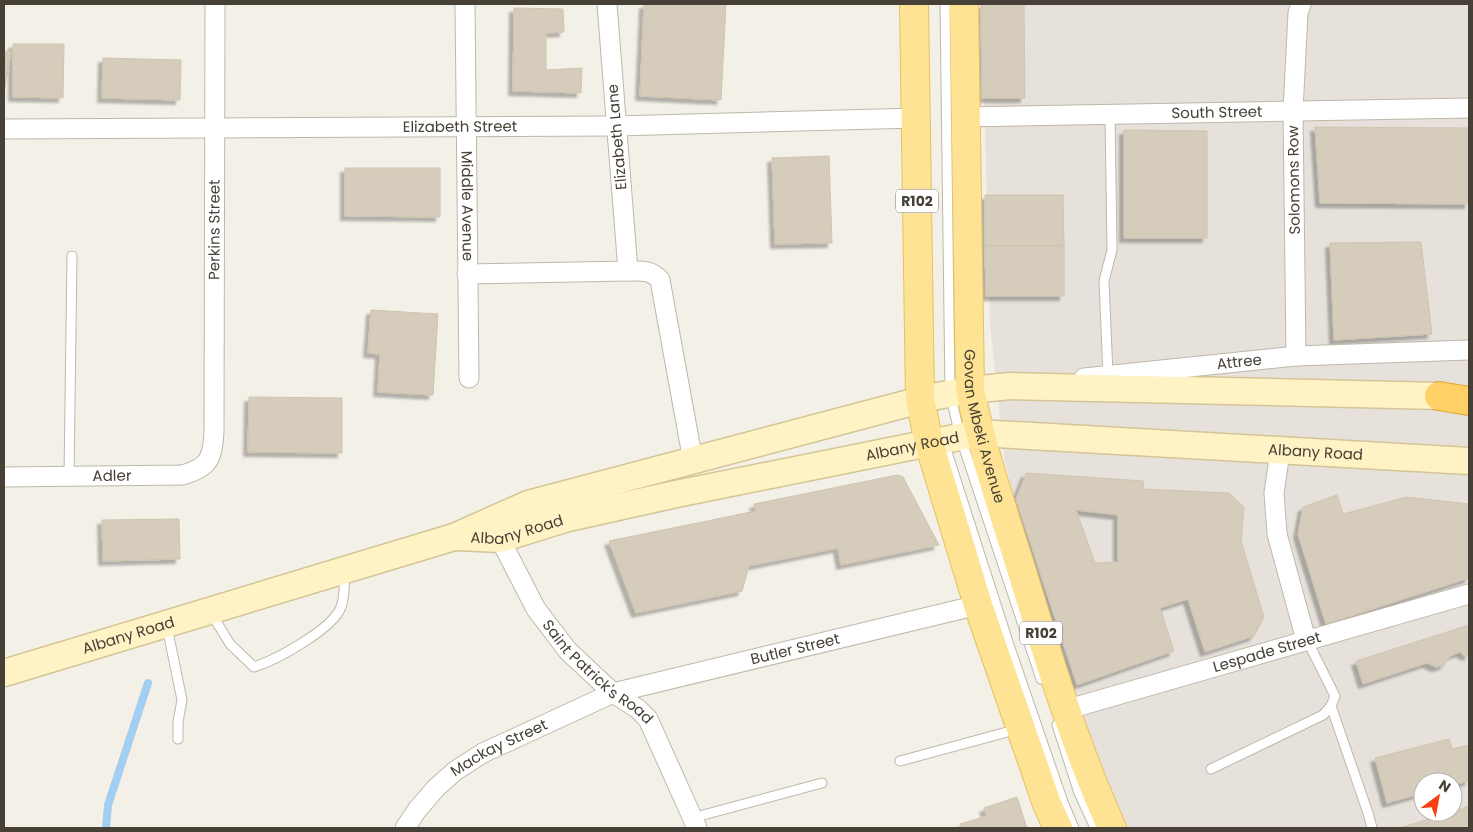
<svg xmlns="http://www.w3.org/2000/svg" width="1473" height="832" viewBox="0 0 1473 832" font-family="Poppins,sans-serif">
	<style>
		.industrial { fill: #e6e1db; fill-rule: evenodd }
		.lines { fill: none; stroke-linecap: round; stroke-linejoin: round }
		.stream { stroke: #a2cff1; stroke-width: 8 }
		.building { fill: #d5ccbc; stroke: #d0c4af; fill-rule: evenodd; filter: url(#shadow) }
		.service-casing { stroke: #bfb8a9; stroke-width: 11 }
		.minor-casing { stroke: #bfb8a9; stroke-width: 21 }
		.secondary-casing { stroke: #d4c596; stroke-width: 29 }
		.primary-casing { stroke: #e5c163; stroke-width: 30 }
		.motorway-casing { stroke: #dfa535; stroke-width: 30 }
		.service { stroke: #fff; stroke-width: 9 }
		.minor { stroke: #fff; stroke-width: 19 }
		.secondary { stroke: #fff2c5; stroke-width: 26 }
		.primary { stroke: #ffe394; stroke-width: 28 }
		.motorway { stroke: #ffd066; stroke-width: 28 }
		.labels { text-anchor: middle; stroke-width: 4; stroke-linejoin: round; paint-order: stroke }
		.shield { fill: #fff; stroke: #7e7972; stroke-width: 1 }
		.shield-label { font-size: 14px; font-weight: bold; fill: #464036 }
		.street-label { font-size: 15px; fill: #464036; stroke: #fff }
	</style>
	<defs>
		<filter id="shadow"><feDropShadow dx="-4.5" dy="4.5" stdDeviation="1" flood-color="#0004"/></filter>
	</defs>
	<rect width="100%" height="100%" fill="#f3f0e7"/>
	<path class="industrial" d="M982 4H1469V828H1125L1065 698 1005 463 990 324ZM1423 782H1453V812H1423Z"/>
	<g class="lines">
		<path class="stream" d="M106 828 108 805 148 683"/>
	</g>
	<g class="building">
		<path d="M644 4H726L721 100 640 96Z"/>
		<path d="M981 4H1024L1025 98H982Z"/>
		<path d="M514 8 563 9 564 32 546 33V70L582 68 581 93 513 91Z"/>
		<path d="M13 44H64L63 98 13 97Z"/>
		<path d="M4 51 11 52 4 94Z"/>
		<path d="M103 58 181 60 180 100 102 98Z"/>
		<path d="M1315 127 1469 128V204L1320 203Z"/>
		<path d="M1124 130 1207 131V238H1124Z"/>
		<path d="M829 156 832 243 775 244 772 158Z"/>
		<path d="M345 168H440V217L345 216Z"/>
		<path d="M985 195H1063L1064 246H985Z"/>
		<path d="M1421 242 1432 334 1334 340 1330 243Z"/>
		<path d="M985 246H1064V296H986Z"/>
		<path d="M371 310 438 314 433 395 378 392 380 354 368 353Z"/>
		<path d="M249 397 342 398V453L248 452Z"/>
		<path d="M1026 473 1144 481 1143 489 1229 493 1244 507 1241 541 1264 617 1254 636 1205 652 1188 599 1160 608 1174 651 1077 685 1016 499ZM1076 510 1118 515V562L1095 563Z"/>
		<path d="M897 475 903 477 939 545 841 565 838 548 749 566 742 591 636 613 609 541 756 511 754 504Z"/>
		<path d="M1337 495 1343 514 1407 497 1469 504V578L1326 624 1298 534 1303 507Z"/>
		<path d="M179 519 180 559 103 561 102 520Z"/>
		<path d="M1469 625V656L1464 655 1460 652 1450 656 1444 665 1436 667 1427 663 1363 684 1356 661Z"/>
		<path d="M1449 739 1452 749 1469 745V781L1453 785V782H1423V793L1387 803 1375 758Z"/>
		<path d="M1017 797 1027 828H961L960 824 987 816 984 808Z"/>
		<path d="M1469 806V828H1399L1453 812Z"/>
	</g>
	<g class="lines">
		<g class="service-casing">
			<g id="service">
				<path d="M945 4 950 393 960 436 1041 679"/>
				<path d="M1108 375 1104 281 1112 250 1110 114"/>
				<path d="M944 443 1009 645 1063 802 1074 828"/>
				<path d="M69 476 72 256"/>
				<path d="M211 613 230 644 254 667C276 660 333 629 341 607 345 597 344 583 345 573"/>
				<path d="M167 627 182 700 178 722V739"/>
				<path d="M1331 706 1368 813 1372 828"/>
				<path d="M1057 725 1079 793 1095 828"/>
				<path d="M900 761 1018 729"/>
				<path d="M1211 769 1323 715 1331 706 1335 696 1307 640"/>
				<path d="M692 818 822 783"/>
			</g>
		</g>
		<g class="minor-casing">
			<g id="minor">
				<path id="s1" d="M465 4 469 378"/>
				<path id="s2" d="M965 117 1469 108"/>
				<path id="s3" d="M4 129 616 126 917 118"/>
				<path d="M628 271C642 271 650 269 660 280L693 461"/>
				<path d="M467 274 628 271 607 4"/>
				<path d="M1296 356 1293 111 1298 13 1301 4"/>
				<path id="s4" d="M1084 378 1296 356 1469 350"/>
				<path d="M1280 452 1274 493 1277 534 1306 640"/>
				<path id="s5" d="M4 477 182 475C209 468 213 458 214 431L215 4"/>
				<path id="s6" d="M497 528 500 539 536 609 568 651 613 693 638 709 648 719 697 828"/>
				<path id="s7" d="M1065 710 1469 594"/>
				<path id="s8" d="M405 828 417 810 436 788 455 771 483 753 613 693 978 605"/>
			</g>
		</g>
		<g class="secondary-casing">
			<g id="secondary">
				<path id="s9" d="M457 537 500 539 568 518 676 494 979 433 1469 461"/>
				<path id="s10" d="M4 673 454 537 528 504 932 397 970 390 1010 386 1439 396"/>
			</g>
		</g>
		<g class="primary-casing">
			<g id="primary">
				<path d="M914 4 920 399 929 443 978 605 1047 804 1058 828"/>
				<path id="s11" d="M964 4 970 390C983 453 1004 514 1023 575 1049 661 1075 746 1112 828"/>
			</g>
		</g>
		<g class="motorway-casing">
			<path id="motorway" d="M1439 396 1469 401"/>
		</g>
		<use href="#service" class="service"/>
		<use href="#minor" class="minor"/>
		<use href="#secondary" class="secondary"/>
		<use href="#primary" class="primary"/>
		<use href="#motorway" class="motorway"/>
	</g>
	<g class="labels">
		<g class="shield">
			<rect x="896" y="189.5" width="42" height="23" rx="4"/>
			<rect x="1020" y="621.5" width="42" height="23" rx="4"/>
		</g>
		<g class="shield-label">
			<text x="917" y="206">R102</text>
			<text x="1041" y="638">R102</text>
		</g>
		<g class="street-label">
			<text dy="5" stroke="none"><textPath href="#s2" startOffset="252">South Street</textPath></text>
			<text dy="5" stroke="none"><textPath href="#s3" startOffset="456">Elizabeth Street</textPath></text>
			<text transform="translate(617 137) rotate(-95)" y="5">Elizabeth Lane</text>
			<text transform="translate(1294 180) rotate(-91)" y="5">Solomons Row</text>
			<text dy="5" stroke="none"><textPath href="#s1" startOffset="202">Middle Avenue</textPath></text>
			<text dy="5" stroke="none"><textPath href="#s5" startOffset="440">Perkins Street</textPath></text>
			<text dy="5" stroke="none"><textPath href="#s4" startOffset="156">Attree</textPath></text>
			<text dy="5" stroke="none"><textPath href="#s11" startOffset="424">Govan Mbeki Avenue</textPath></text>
			<text dy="5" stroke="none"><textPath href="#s9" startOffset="466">Albany Road</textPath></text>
			<text dy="5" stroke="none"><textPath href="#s9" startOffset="871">Albany Road</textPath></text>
			<text dy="5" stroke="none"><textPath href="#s5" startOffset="108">Adler</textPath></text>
			<text dy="5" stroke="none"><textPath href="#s9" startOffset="61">Albany Road</textPath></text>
			<text dy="5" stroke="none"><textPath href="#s10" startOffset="130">Albany Road</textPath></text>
			<text dy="5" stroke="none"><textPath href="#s8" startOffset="440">Butler Street</textPath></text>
			<text dy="5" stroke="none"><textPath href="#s7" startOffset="210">Lespade Street</textPath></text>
			<text dy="5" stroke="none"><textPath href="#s6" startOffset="179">Saint Patrick's Road</textPath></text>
			<text dy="5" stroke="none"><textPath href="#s8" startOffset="126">Mackay Street</textPath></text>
		</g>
	</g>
	<rect width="1473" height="832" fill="none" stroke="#464036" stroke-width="10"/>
	<g transform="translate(1438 797) rotate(32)"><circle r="24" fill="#ffffff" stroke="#b5b3af"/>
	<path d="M0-4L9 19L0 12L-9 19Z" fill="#fc3e15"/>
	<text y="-8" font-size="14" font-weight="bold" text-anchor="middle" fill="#464036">N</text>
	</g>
</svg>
